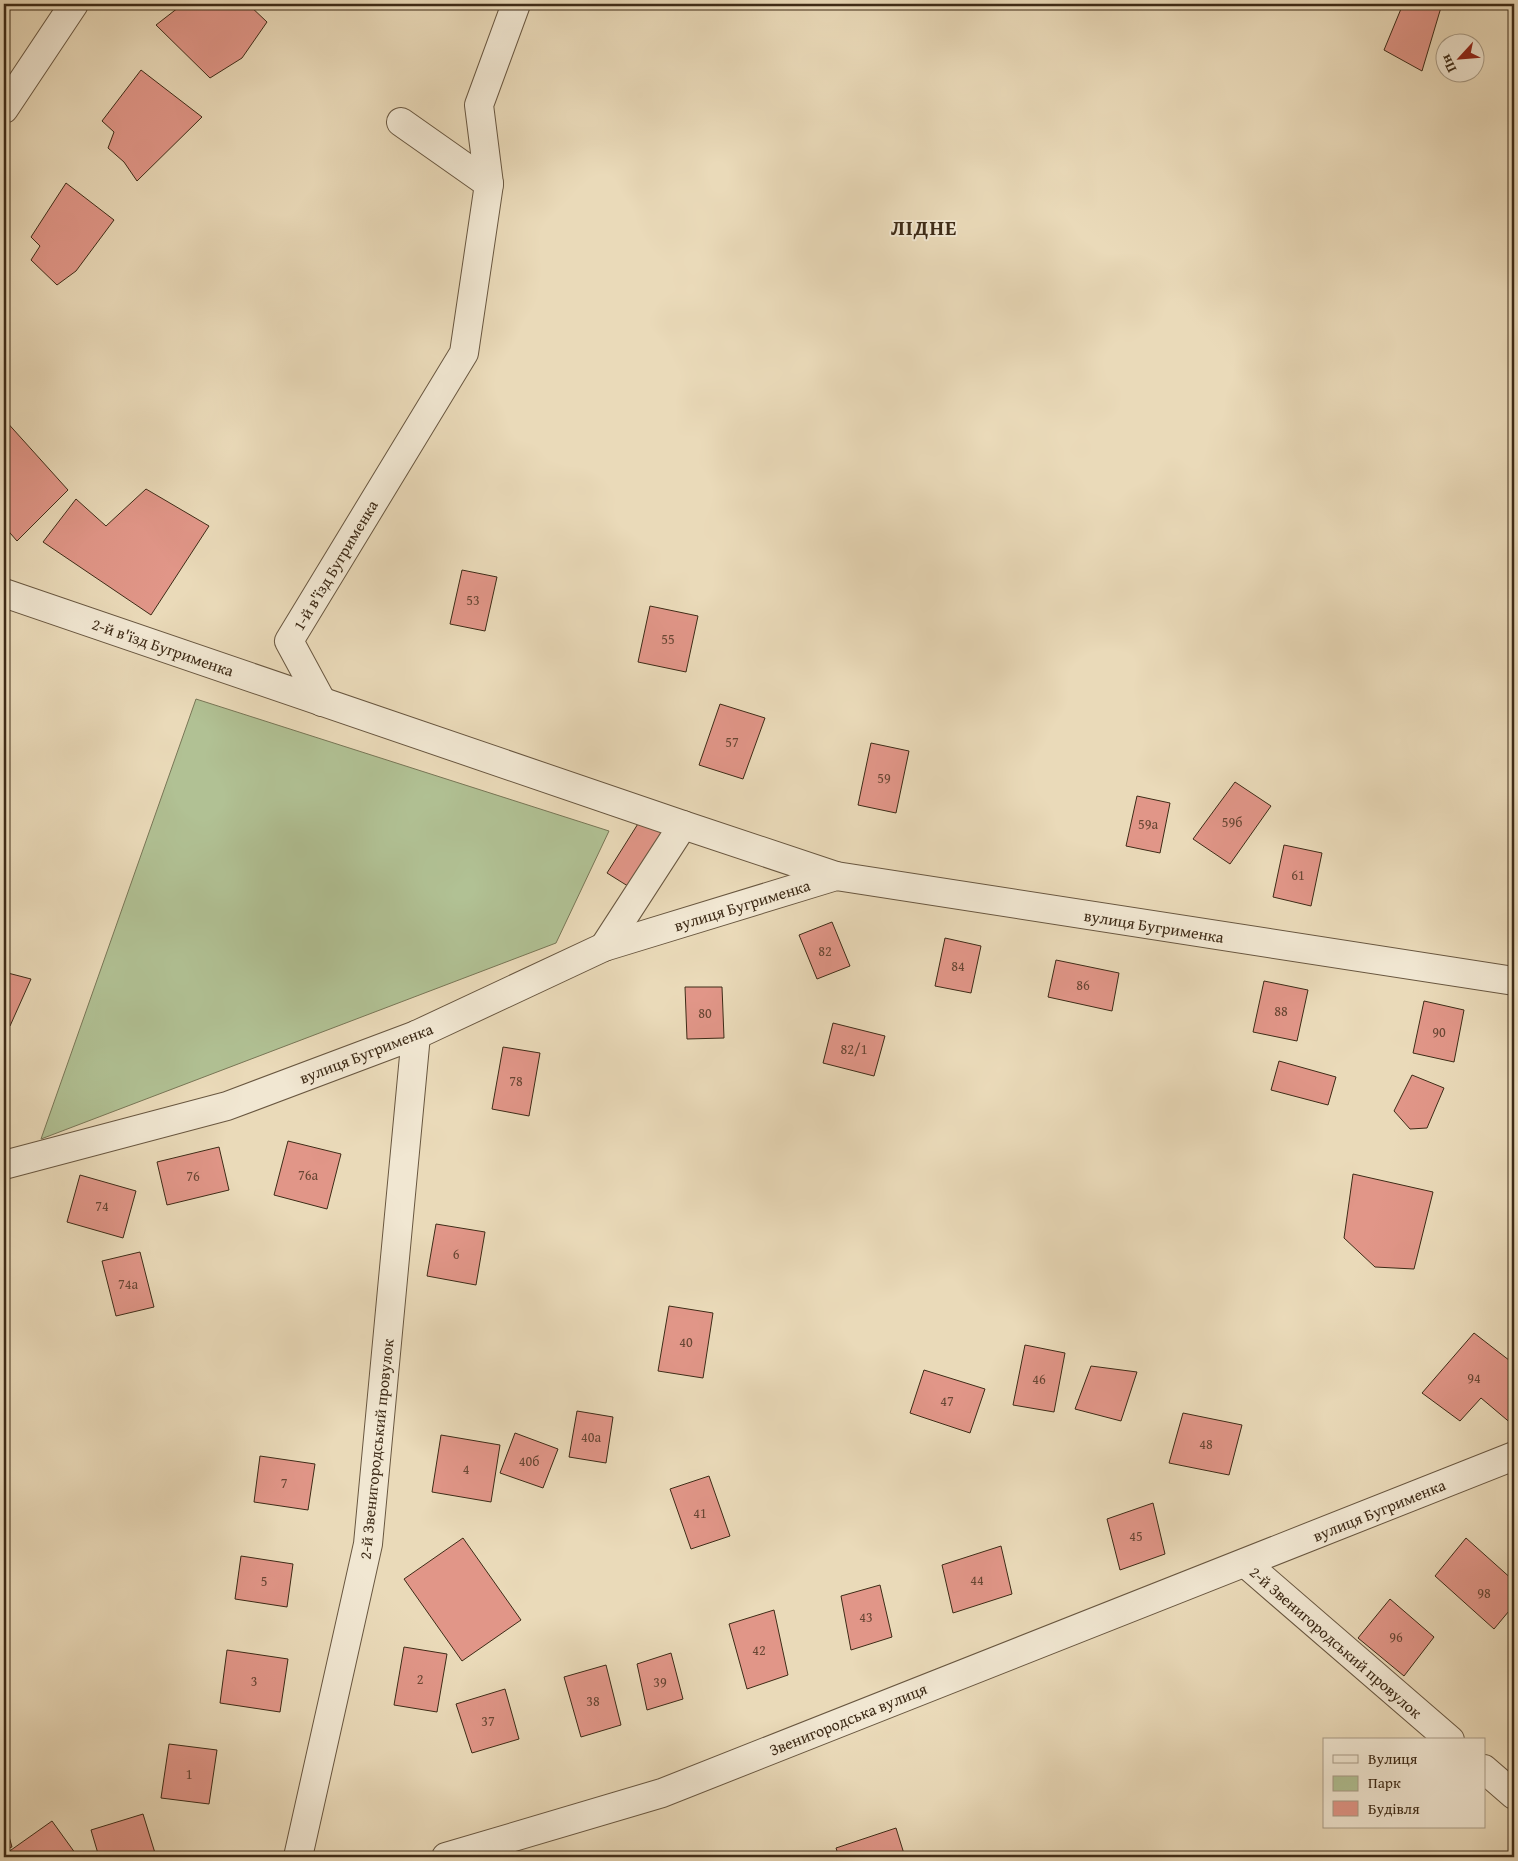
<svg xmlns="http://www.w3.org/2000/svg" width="1518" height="1861" viewBox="0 0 1518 1861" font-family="'Gentium Book Plus',serif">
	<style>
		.green { fill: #b1c194; stroke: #787656 }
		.building { fill: #e19688; stroke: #3e2b17 }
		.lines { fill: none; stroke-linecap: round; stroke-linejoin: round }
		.minor-casing { stroke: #695740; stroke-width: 30 }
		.minor { stroke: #f1e7d2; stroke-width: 28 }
		.labels { text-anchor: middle; stroke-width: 4; stroke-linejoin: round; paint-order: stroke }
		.number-label { font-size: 14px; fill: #674633 }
		.street-label { font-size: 16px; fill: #3e2b17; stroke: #f1e7d2 }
		.district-label { font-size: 21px; font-weight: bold; letter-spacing: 1px; fill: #3e2b17; stroke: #f1e7d2 }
	</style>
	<rect width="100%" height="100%" fill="#eadab9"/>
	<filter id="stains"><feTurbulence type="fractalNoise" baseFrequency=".004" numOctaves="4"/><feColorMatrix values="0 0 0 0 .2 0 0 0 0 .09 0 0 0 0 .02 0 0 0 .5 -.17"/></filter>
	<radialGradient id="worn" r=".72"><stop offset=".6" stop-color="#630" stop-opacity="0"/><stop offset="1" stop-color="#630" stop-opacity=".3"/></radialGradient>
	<path class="green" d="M196 699 609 831 556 943 41 1139Z"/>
	<g class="building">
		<path d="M183 4H248L267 22 242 58 210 78 156 25Z"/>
		<path d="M1403 4H1442L1422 71 1384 50Z"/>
		<path d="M141 70 202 117 137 181 124 162 108 148 114 132 102 121Z"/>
		<path d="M66 183 114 220 76 271 57 285 31 260 40 246 31 237Z"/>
		<path d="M4 419 68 490 17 541 4 526Z"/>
		<path d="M146 489 209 526 151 615 43 542 76 499 106 526Z"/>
		<path d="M462 570 497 577 485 631 450 624Z"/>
		<path d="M650 606 698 616 686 672 638 662Z"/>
		<path d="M720 704 765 718 743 779 699 765Z"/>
		<path d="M871 743 909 751 896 813 858 805Z"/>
		<path d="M1235 782 1271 806 1230 864 1193 839Z"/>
		<path d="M1137 796 1170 803 1160 853 1126 846Z"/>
		<path d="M641 819 665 834 631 888 607 873Z"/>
		<path d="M1284 845 1322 853 1311 906 1273 897Z"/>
		<path d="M832 922 850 966 817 979 799 935Z"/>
		<path d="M945 938 981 946 971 993 935 986Z"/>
		<path d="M1056 960 1119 973 1112 1011 1048 997Z"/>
		<path d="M4 972 31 979 10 1026 4 1023Z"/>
		<path d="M1264 981 1308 990 1297 1041 1253 1032Z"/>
		<path d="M685 987H722L724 1038 687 1039Z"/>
		<path d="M1424 1001 1464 1010 1454 1062 1413 1053Z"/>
		<path d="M833 1023 885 1036 874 1076 823 1063Z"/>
		<path d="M503 1047 540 1053 529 1116 492 1109Z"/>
		<path d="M1279 1061 1336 1077 1328 1105 1271 1090Z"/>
		<path d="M1412 1075 1444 1088 1427 1128 1410 1129 1394 1111Z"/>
		<path d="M288 1141 341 1154 327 1209 274 1195Z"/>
		<path d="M219 1147 229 1190 167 1205 157 1162Z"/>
		<path d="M1353 1174 1433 1192 1414 1269 1375 1267 1344 1238Z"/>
		<path d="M80 1175 136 1191 123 1238 67 1222Z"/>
		<path d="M436 1224 485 1232 476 1285 427 1276Z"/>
		<path d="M140 1252 154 1307 116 1316 102 1261Z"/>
		<path d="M669 1306 713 1313 703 1378 658 1371Z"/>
		<path d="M1474 1333 1514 1364 1513 1425 1481 1398 1460 1421 1422 1393Z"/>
		<path d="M1025 1345 1065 1353 1054 1412 1013 1405Z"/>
		<path d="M1091 1366 1137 1372 1121 1421 1075 1409Z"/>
		<path d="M924 1370 985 1389 970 1433 910 1413Z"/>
		<path d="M577 1411 613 1417 606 1463 569 1457Z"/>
		<path d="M1183 1413 1242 1425 1229 1475 1169 1463Z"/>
		<path d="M515 1433 558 1449 543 1488 500 1473Z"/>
		<path d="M441 1435 500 1445 491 1502 432 1492Z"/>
		<path d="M260 1456 315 1464 308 1510 254 1502Z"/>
		<path d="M709 1476 730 1536 691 1549 670 1489Z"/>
		<path d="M1153 1503 1165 1554 1120 1570 1107 1519Z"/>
		<path d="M463 1538 521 1620 462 1661 404 1579Z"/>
		<path d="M1466 1538 1514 1581V1605L1494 1629 1435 1576Z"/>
		<path d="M1001 1546 1012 1594 953 1613 942 1565Z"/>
		<path d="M241 1556 293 1564 287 1607 235 1599Z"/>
		<path d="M880 1585 892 1637 851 1650 841 1596Z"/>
		<path d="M1390 1599 1434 1637 1404 1676 1358 1638Z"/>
		<path d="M774 1610 788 1675 747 1689 729 1624Z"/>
		<path d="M404 1647 447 1654 437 1712 394 1705Z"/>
		<path d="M227 1650 288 1659 280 1712 220 1703Z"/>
		<path d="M671 1653 683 1699 647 1710 637 1664Z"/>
		<path d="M606 1665 621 1725 581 1737 564 1677Z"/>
		<path d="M505 1689 519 1739 472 1753 456 1704Z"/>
		<path d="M169 1744 217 1750 209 1804 161 1798Z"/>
		<path d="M143 1814 155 1853 143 1857H99L91 1830Z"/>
		<path d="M4 1819 12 1847 4 1849Z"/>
		<path d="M52 1821 78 1857H4V1855Z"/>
		<path d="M896 1828 905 1857H839L836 1848Z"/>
	</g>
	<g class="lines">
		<g class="minor-casing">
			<g id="minor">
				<path d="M4 109 74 4"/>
				<path d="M489 184 479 105 516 4"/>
				<path d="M4 593 683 825"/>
				<path d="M322 702 289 641 464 353 489 184 401 122"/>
				<path d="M604 947 683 825 836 876"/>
				<path d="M4 1165 227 1106 416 1035 604 947 836 876 1514 981"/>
				<path d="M1245 1563 1450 1740"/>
				<path d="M1484 1769 1514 1795"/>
				<path d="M298 1857 368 1544 416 1035"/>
				<path d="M446 1857 662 1793 1514 1456"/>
			</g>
		</g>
		<use href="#minor" class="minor"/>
	</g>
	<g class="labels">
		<g class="number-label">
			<text x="473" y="605">53</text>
			<text x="668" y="644">55</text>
			<text x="732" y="747">57</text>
			<text x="884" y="783">59</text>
			<text x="1232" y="827">59б</text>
			<text x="1148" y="829">59а</text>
			<text x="1298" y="880">61</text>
			<text x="825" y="956">82</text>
			<text x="958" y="971">84</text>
			<text x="1083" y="990">86</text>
			<text x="1281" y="1016">88</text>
			<text x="705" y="1018">80</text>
			<text x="1439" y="1037">90</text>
			<text x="854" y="1054">82/1</text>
			<text x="516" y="1086">78</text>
			<text x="308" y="1180">76а</text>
			<text x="193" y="1181">76</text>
			<text x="102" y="1211">74</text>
			<text x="456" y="1259">6</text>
			<text x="128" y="1289">74а</text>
			<text x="686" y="1347">40</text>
			<text x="1474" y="1383">94</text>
			<text x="1039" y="1384">46</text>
			<text x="947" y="1406">47</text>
			<text x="591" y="1442">40а</text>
			<text x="1206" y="1449">48</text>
			<text x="529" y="1466">40б</text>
			<text x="466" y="1474">4</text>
			<text x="284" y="1488">7</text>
			<text x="700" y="1518">41</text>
			<text x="1136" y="1541">45</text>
			<text x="977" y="1585">44</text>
			<text x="264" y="1586">5</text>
			<text x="1484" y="1598">98</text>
			<text x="866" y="1622">43</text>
			<text x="1396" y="1642">96</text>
			<text x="759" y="1655">42</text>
			<text x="420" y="1684">2</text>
			<text x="254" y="1686">3</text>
			<text x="660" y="1687">39</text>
			<text x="593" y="1706">38</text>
			<text x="488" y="1726">37</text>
			<text x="189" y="1779">1</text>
		</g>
		<g class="street-label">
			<text transform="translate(335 565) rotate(-59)" y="6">1-й в'їзд Бугрименка</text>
			<text transform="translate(163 647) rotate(19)" y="6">2-й в'їзд Бугрименка</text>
			<text transform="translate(742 905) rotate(-17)" y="6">вулиця Бугрименка</text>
			<text transform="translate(1154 926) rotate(9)" y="6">вулиця Бугрименка</text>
			<text transform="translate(366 1053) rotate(-21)" y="6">вулиця Бугрименка</text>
			<text transform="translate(376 1449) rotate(-84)" y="6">2-й Звенигородський провулок</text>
			<text transform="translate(1379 1510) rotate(-22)" y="6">вулиця Бугрименка</text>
			<text transform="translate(1336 1642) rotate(41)" y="6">2-й Звенигородський провулок</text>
			<text transform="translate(848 1719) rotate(-22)" y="6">Звенигородська вулиця</text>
		</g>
		<g class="district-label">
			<text x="924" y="235">ЛІДНЕ</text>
		</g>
	</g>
	<rect width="1518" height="1861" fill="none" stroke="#eadab9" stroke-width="20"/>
	<rect x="5" y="5" width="1508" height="1851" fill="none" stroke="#3e2b17" stroke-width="2.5"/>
	<rect x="10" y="10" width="1498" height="1841" fill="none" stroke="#3e2b17"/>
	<rect x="1323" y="1738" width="162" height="90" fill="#f1e7d2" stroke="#a99c87"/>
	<rect x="1333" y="1755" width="25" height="8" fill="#f1e7d2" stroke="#a99c87"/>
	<text x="1368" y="1764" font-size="15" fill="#3e2b17">Вулиця</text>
	<rect x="1333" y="1776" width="25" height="15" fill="#b1c194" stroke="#a99c87"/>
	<text x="1368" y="1788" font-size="15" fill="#3e2b17">Парк</text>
	<rect x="1333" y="1801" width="25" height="15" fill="#e19688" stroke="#a99c87"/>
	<text x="1368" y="1814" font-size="15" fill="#3e2b17">Будівля</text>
	<g transform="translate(1460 58) rotate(244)"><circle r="24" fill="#f1e7d2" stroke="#a99c87"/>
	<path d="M0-4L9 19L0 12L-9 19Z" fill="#8f2418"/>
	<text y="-8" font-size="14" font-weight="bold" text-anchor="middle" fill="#3e2b17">Пн</text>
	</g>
	<rect width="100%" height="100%" filter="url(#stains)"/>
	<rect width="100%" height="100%" fill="url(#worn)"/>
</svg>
